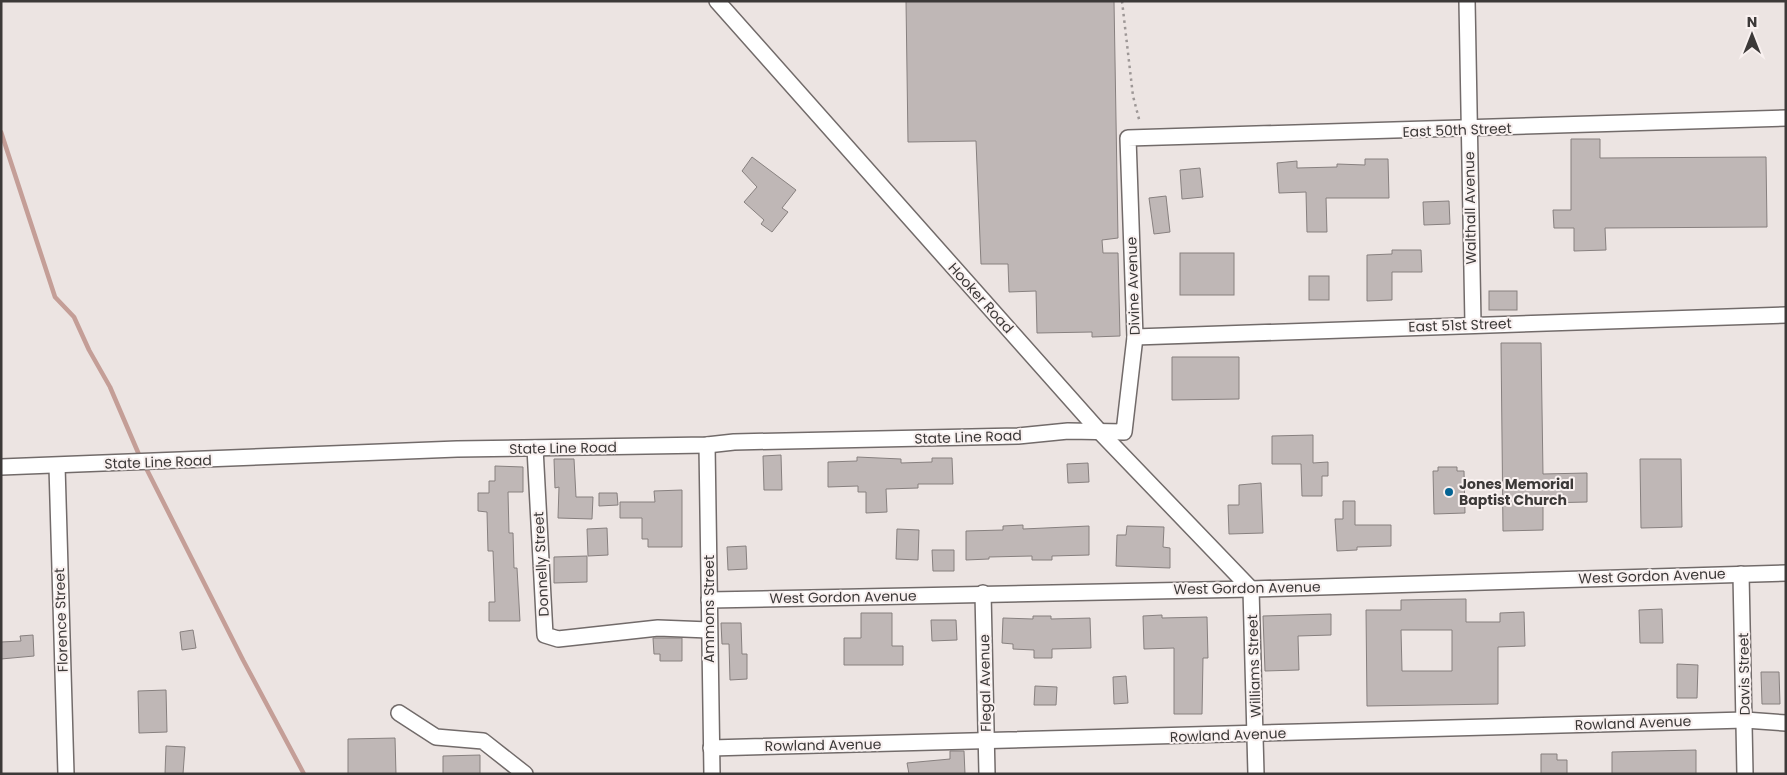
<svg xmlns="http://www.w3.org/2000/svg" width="1787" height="775" viewBox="0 0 1787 775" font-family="Poppins,sans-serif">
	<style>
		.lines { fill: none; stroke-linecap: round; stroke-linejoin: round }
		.stream { stroke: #c49e97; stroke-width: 4.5 }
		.building { fill: #bfb7b6; stroke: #87807f; fill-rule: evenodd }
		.minor-casing { stroke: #726b6a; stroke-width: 18 }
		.path { stroke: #9d9796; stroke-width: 2.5; stroke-dasharray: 2.5 4; stroke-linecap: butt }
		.minor { stroke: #fff; stroke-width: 15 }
		.poi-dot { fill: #046393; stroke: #f9f1f0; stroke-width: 2 }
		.labels { text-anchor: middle; stroke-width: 4; stroke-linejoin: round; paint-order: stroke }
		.street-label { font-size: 14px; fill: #3c3938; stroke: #f9f1f0 }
		.poi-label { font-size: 14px; font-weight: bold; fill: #3c3938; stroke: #f9f1f0; text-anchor: start }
	</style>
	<rect width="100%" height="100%" fill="#ece4e2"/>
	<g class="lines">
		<g class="stream">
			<path d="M1 132 55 297 74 317 89 350 110 387 140 457"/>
			<path d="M144 464 243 660 304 774"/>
		</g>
	</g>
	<g class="building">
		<path d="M906 1H1114L1118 238 1102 240 1103 253H1118L1120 336 1092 337V332L1037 333 1036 291 1009 292 1008 264H981L976 141 908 142Z"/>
		<path d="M1571 139H1600V158L1766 157 1767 227 1605 228 1606 250 1574 251V228H1554L1553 210H1571Z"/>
		<path d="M752 157 796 190 782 208 788 212 772 232 761 224 764 220 744 202 757 187 742 171Z"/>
		<path d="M1365 159H1388L1389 198H1326L1327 232H1307L1306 192 1279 193 1277 163 1297 161V168L1337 167V164L1365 165Z"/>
		<path d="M1200 168 1203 197 1182 199 1180 170Z"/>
		<path d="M1166 196 1170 232 1154 234 1149 198Z"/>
		<path d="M1449 201 1450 224 1424 225 1423 202Z"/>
		<path d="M1392 250H1421L1422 272H1392V300L1367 301V255L1392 254Z"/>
		<rect x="1180" y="253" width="54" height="42"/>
		<rect x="1309" y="276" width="20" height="24"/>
		<rect x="1489" y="291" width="28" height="19"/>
		<path d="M1501 343H1541L1543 474 1587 473V502L1543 503V530L1503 531Z"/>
		<path d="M1172 357H1239V399L1172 400Z"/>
		<path d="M1313 435V463L1328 462V476H1322V496H1302L1301 464H1272V436Z"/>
		<path d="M781 455 782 490H764L763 456Z"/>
		<path d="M857 457 901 459V463L932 462V458H952L953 484H918V488L886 489 887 512 866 513V492H858V486L828 487V462L857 461Z"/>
		<path d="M554 459H574L576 497H593L592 519 558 518 559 487 555 488Z"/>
		<path d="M1640 459H1681L1682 527 1641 528Z"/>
		<path d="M1088 463 1089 482 1068 483 1067 464Z"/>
		<path d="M495 466 523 467V492H508L509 533H513L514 568H517L520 621H489V602H495L493 551H488L487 512 478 511V493H489V481H495Z"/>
		<path d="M1438 467H1457V471H1464L1465 513 1434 514 1433 471H1438Z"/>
		<path d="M1261 483 1263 533 1229 534 1228 505H1239V485Z"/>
		<path d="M682 490V547H648V539H642V518H620V502H655L654 491Z"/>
		<path d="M599 493H617L618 505 599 506Z"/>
		<path d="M1343 501H1355V525H1391V546L1357 547V550L1337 551 1335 519H1343Z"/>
		<path d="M1023 525V529L1089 526V555L1052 556V560H1032V556L989 557V559L966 560V531L1003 530V526Z"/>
		<path d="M1127 526 1164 527 1163 547 1170 548V568L1116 566 1117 535H1126Z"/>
		<path d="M607 528 608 555 588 556 587 529Z"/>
		<path d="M897 529 919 530 918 560 896 559Z"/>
		<path d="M746 546 747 569 728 570 727 547Z"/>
		<path d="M932 550H954V571H933Z"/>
		<path d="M587 556V582L554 583V557Z"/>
		<path d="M1466 599V622H1500V613L1524 612 1525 646 1498 647V704L1367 706 1366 610H1401V600ZM1401 630H1452V671H1402Z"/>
		<path d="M1662 609 1663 643H1640L1639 610Z"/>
		<path d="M861 613H892V646H903V665H844V638H861Z"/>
		<path d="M1331 614V635L1298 636 1299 670 1265 671 1263 616Z"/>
		<path d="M1162 615V618L1207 617 1208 658H1203L1202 714H1174V648L1144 649 1143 616Z"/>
		<path d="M1033 616H1051V619L1090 618 1091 648 1052 649V658H1034V650L1013 649V644L1002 643 1003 618 1033 619Z"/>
		<path d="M931 620H956L957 640 932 641Z"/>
		<path d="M721 623H741L742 654H747V679L730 680 729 644H722Z"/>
		<path d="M193 630 196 648 182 650 180 632Z"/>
		<path d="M33 635 34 656 1 659V642L21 641 20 636Z"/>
		<path d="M653 638H682V661H660V654H654Z"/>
		<path d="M1677 664 1698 665 1697 698H1677Z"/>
		<path d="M1761 672H1779L1780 704H1762Z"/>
		<path d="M1126 676 1128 703 1114 704 1113 677Z"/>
		<path d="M1035 686 1057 687 1056 705H1034Z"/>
		<path d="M166 690 167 732 139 733 138 691Z"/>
		<path d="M395 738 396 774H348V739Z"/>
		<path d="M166 746 185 747 183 774H165Z"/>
		<path d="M1696 750V774H1612V752Z"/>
		<path d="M950 751H964L965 774H909L907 763 950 759Z"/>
		<path d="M1541 754H1557V760H1567V774H1541Z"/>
		<path d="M480 755V774H443V756Z"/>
	</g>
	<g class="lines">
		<g class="minor-casing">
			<g id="minor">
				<path d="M717 1 1100 432 1251 589 1256 774"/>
				<path d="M1467 1 1473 324"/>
				<path d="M1135 337 1786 315"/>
				<path d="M707 445 712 774"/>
				<path d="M535 448 545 635 558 639 658 628 709 630"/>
				<path d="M57 466 66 774"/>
				<path d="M1 467 457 449 707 445 734 442 1018 436 1068 431 1124 432 1135 337 1128 138 1786 118"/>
				<path d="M1741 574 1745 774"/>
				<path d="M983 593 987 774"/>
				<path d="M709 600 1251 589 1786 573"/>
				<path d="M399 713 436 737 483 741 525 774"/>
				<path d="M711 748 1745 720 1786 723"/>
			</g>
		</g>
		<path class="path" d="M1122 1 1133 96 1140 123"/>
		<use href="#minor" class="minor"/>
	</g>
	<circle class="poi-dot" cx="1449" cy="492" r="5"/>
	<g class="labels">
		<g class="street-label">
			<text transform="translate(1457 130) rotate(-2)" y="5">East 50th Street</text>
			<text transform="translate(1470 208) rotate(-91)" y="5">Walthall Avenue</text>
			<text transform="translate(1133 286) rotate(-92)" y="5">Divine Avenue</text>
			<text transform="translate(981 298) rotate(48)" y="5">Hooker Road</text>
			<text transform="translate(1460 325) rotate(-2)" y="5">East 51st Street</text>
			<text transform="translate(968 437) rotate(-2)" y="5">State Line Road</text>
			<text transform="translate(563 448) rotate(-1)" y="5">State Line Road</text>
			<text transform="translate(158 462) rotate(-2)" y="5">State Line Road</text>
			<text transform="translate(541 564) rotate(-93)" y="5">Donnelly Street</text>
			<text transform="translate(1652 576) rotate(-2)" y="5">West Gordon Avenue</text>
			<text transform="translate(1247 588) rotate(-1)" y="5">West Gordon Avenue</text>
			<text transform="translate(843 597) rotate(-1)" y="5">West Gordon Avenue</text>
			<text transform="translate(709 609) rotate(-90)" y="5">Ammons Street</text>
			<text transform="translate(61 620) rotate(-92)" y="5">Florence Street</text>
			<text transform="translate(1254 666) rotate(-92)" y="5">Williams Street</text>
			<text transform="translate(1744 674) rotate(-91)" y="5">Davis Street</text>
			<text transform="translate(985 683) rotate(-91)" y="5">Flegal Avenue</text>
			<text transform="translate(1633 723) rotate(-2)" y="5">Rowland Avenue</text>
			<text transform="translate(1228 735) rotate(-2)" y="5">Rowland Avenue</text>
			<text transform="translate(823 745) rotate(-1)" y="5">Rowland Avenue</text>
		</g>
		<g class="poi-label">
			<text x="1459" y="489">Jones Memorial<tspan x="1459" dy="16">Baptist Church</tspan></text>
		</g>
	</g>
	<rect width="1787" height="775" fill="none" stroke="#3c3938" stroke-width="5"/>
	<g transform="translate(1752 35)" stroke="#f9f1f0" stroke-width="4" paint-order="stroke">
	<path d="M0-4L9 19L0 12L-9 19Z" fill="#3c3938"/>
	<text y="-8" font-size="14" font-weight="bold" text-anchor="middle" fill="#3c3938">N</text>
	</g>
</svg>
